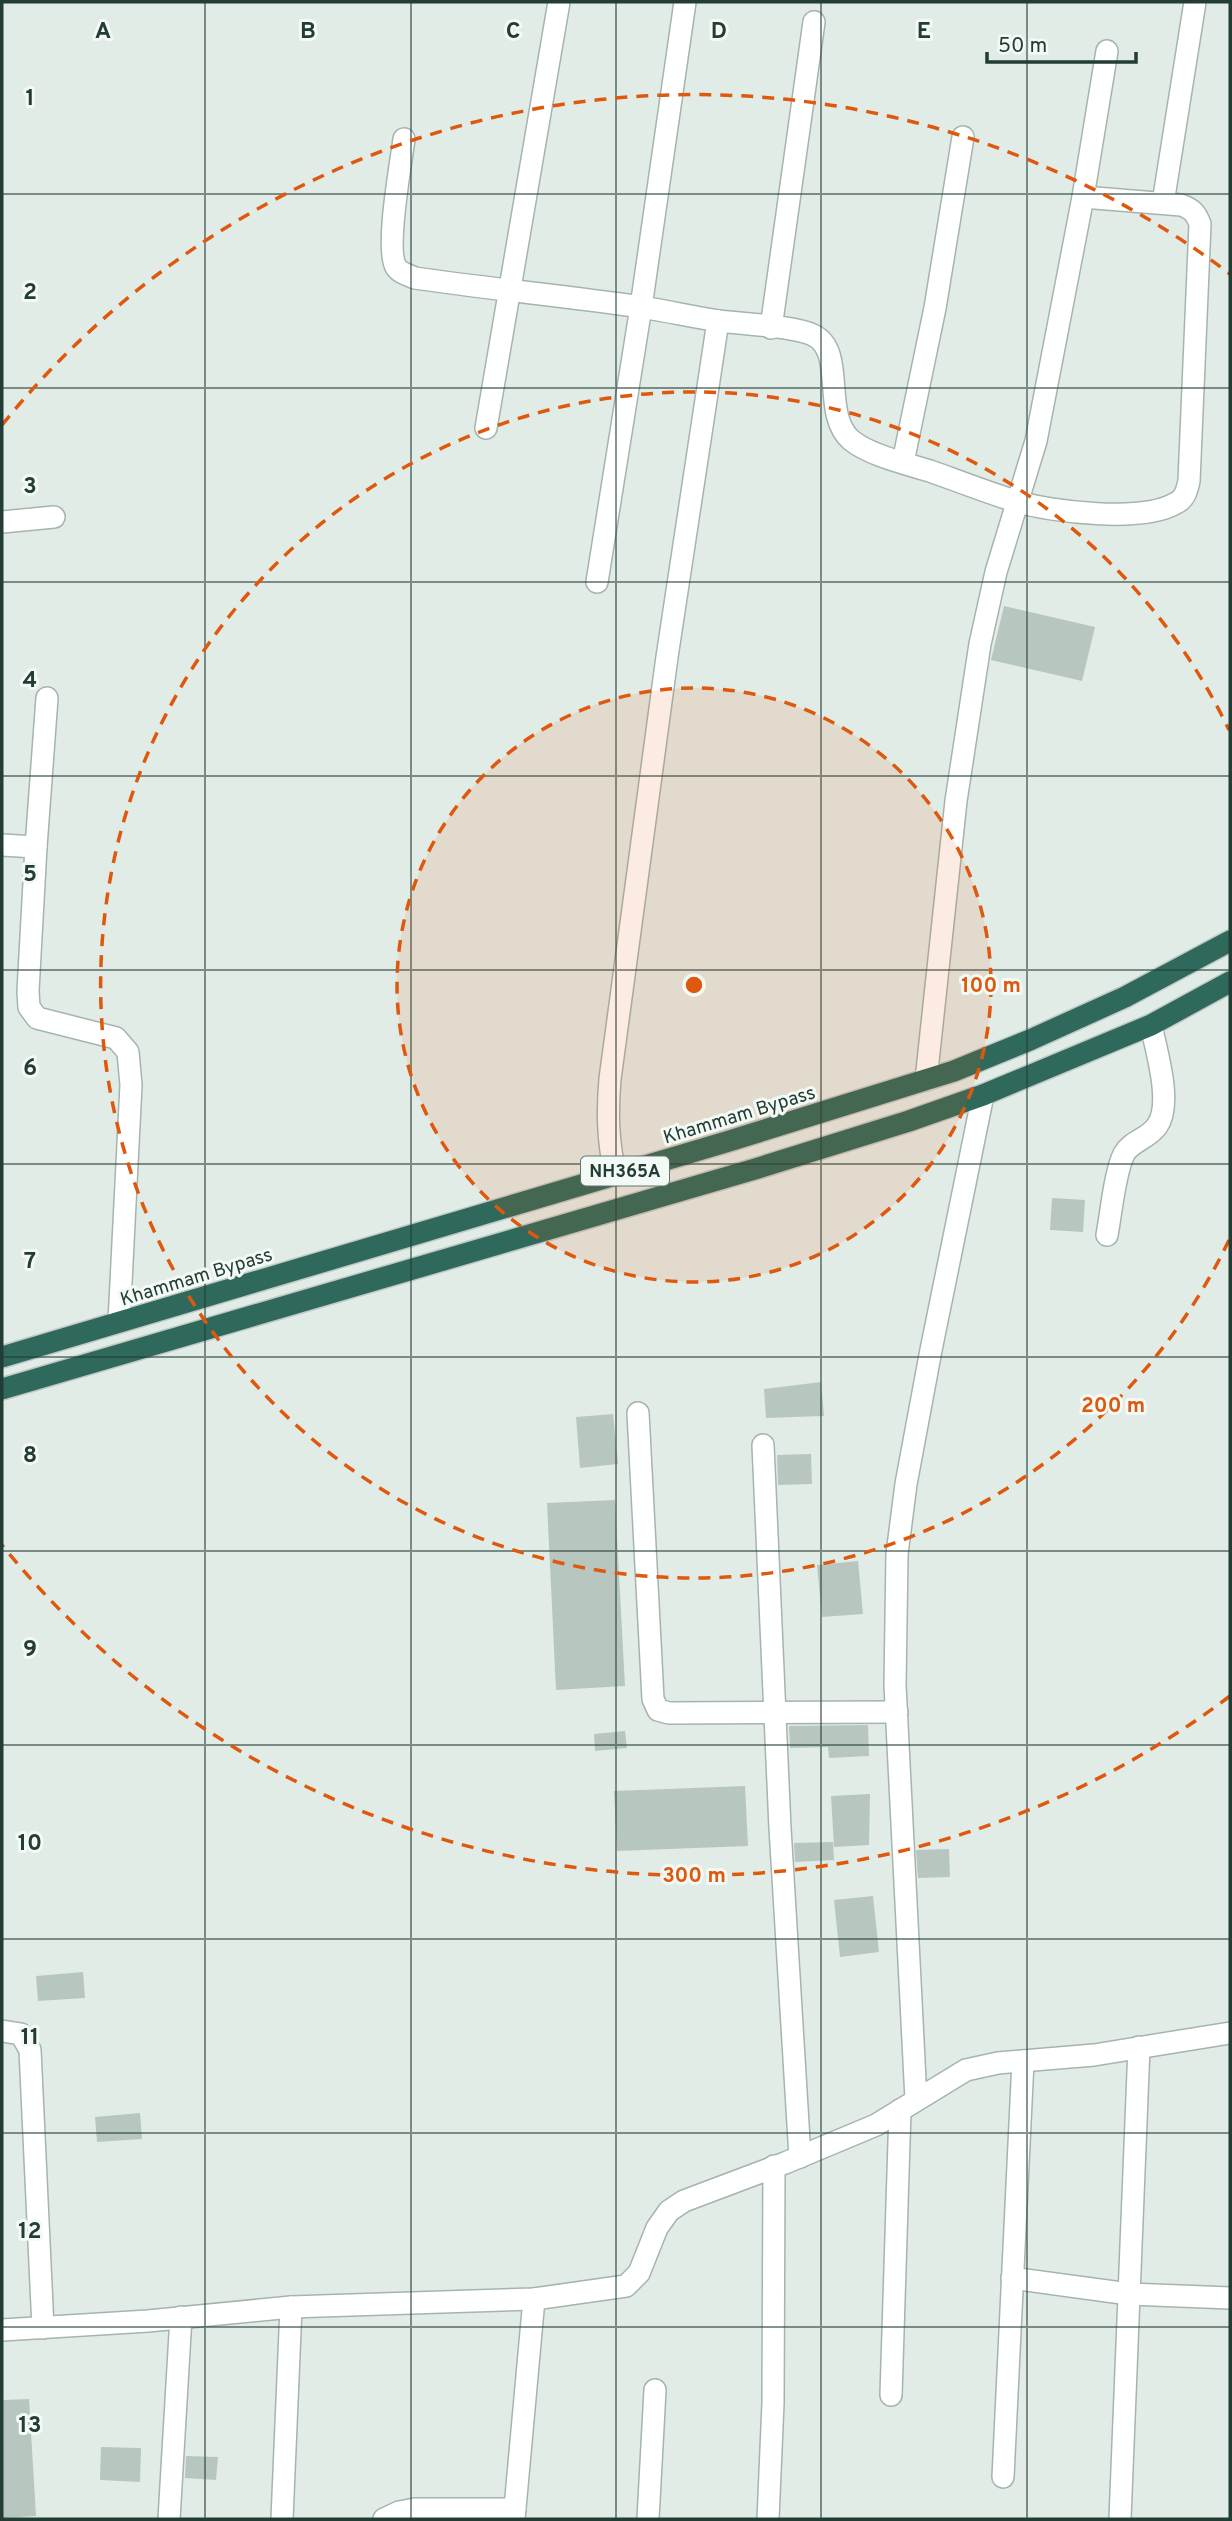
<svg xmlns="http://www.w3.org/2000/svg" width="1232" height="2521" viewBox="0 0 1232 2521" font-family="Overpass,sans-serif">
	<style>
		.building { fill: #b7c7c0 }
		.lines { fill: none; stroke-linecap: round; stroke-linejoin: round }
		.minor-casing { stroke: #a5b4ae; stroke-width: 24 }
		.highway-casing { stroke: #c1c9c6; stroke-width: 24 }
		.minor { stroke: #fff; stroke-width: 21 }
		.highway { stroke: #2f695c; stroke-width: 21 }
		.grid { fill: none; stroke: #223d35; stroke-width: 2; stroke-opacity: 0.55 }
		.ring { fill: none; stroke: #de580e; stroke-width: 3.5; stroke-dasharray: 12 9 }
		.labels { text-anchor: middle; stroke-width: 6; stroke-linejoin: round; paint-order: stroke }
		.shield { fill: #f3f9f5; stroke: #61756f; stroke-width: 2 }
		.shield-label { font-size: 18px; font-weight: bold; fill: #223d35 }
		.street-label { font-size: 19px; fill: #223d35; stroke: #f3f9f5 }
		.grid-label { font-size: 23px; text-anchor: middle; font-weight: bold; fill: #223d35; stroke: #f3f9f5; stroke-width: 6; stroke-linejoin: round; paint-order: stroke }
		.centre { fill: #de580e; stroke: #f3f9f5; stroke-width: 3.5 }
		.ring-label { font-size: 21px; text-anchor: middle; font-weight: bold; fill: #de580e; stroke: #f3f9f5; stroke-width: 6; stroke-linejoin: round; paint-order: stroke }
	</style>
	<rect width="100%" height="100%" fill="#e2ece7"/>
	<g class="building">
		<path d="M1004 606 1095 627 1082 681 991 660Z"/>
		<path d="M1052 1198 1085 1200 1083 1232 1050 1230Z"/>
		<path d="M821 1382 824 1416 766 1418 764 1389Z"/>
		<path d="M613 1414 618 1464 580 1468 576 1417Z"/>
		<path d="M811 1454 812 1484 778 1485 777 1455Z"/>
		<path d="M615 1500 625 1686 556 1690 547 1503Z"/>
		<path d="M858 1561 863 1614 822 1617 817 1565Z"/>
		<path d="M868 1725 869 1756 829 1758 828 1747 790 1748 789 1726Z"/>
		<path d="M625 1731 627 1748 595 1751 594 1734Z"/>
		<path d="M745 1786 748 1846 617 1851 614 1791Z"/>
		<path d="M870 1794 869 1845 834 1847 831 1796Z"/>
		<path d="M833 1842 834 1860 795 1862 794 1843Z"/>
		<path d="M949 1849 950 1877 918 1878 916 1850Z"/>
		<path d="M873 1896 879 1952 840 1957 834 1900Z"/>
		<path d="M83 1972 85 1998 38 2001 36 1976Z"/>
		<path d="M140 2113 142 2139 97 2142 95 2117Z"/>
		<path d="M29 2399 36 2516 2 2518V2400Z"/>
		<path d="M101 2447 141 2448 140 2482 100 2480Z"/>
		<path d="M186 2456 218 2457 216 2480 185 2478Z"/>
	</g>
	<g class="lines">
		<g class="minor-casing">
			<g id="minor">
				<path d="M404 139C401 163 385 249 396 267 400 273 408 275 415 278 490 289 566 296 641 307 667 311 693 317 719 321 743 324 794 326 813 335 847 351 821 414 851 440 869 455 907 464 930 471 958 481 986 492 1015 501 1051 512 1143 523 1176 503 1185 499 1187 490 1189 481L1200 224C1196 213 1192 209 1181 205L1083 197"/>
				<path d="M1163 203 1195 2"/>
				<path d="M771 328 814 22"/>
				<path d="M486 428 559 2"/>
				<path d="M903 462 935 308 963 137"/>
				<path d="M2 522 54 517"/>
				<path d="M597 582 641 307 685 2"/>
				<path d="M2 845 36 847 28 991 29 1007 37 1018 116 1038 128 1052 131 1085 119 1322"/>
				<path d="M36 847 47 698"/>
				<path d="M926 1080 956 801 980 644 996 572 1036 441 1083 197 1107 51"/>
				<path d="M615 1174C608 1140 607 1114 610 1079L667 657 718 321"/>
				<path d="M1107 1235C1111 1214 1115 1171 1124 1154 1131 1141 1148 1139 1157 1126 1173 1104 1156 1050 1151 1025"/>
				<path d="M638 1413 653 1699 658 1710 669 1713 897 1712"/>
				<path d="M763 1445 780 1828 800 2157"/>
				<path d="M2 2031 21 2034 30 2050 43 2328"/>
				<path d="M916 2100 895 1685 897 1554 906 1484 931 1350 983 1095"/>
				<path d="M1012 2278 1129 2294 1230 2298"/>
				<path d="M2 2330 148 2321 291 2307 534 2299 626 2286 639 2273 657 2228 669 2211 684 2201 785 2163 876 2125 966 2070 998 2063 1094 2055 1230 2033"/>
				<path d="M891 2395 900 2110"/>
				<path d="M1003 2477 1023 2061"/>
				<path d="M169 2519 181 2317"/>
				<path d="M282 2519 291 2307"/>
				<path d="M384 2519 399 2512 415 2509H515"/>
				<path d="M514 2519 534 2299"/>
				<path d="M648 2519 655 2390"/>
				<path d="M768 2519 773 2403 774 2166"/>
				<path d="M1120 2519 1139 2047"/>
			</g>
		</g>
		<g class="highway-casing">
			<g id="highway">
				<path d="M2 1357 726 1142 954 1071 1030 1040 1125 997 1230 941"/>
				<path d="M2 1389 755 1169 909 1121 983 1095 1151 1025 1230 982"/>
			</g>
		</g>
		<use href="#minor" class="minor"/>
		<use href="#highway" class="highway"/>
	</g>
	<path class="grid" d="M205 2V2519M411 2V2519M616 2V2519M821 2V2519M1027 2V2519M2 194H1230M2 388H1230M2 582H1230M2 776H1230M2 970H1230M2 1164H1230M2 1357H1230M2 1551H1230M2 1745H1230M2 1939H1230M2 2133H1230M2 2327H1230"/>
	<circle cx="694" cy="985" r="297" fill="#de580e" fill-opacity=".12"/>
	<g class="ring">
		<circle cx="694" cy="985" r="297"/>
		<path d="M1229 1240A593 593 0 1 1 1229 730"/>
		<path d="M1230 1696A890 890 0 0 1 2 1545M2 425A890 890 0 0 1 1230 274"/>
	</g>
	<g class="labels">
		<rect class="shield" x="581" y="1156.5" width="88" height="29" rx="5"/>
		<g class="shield-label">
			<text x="625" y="1177">NH365A</text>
		</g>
		<g class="street-label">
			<text transform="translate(739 1114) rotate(-17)" y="7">Khammam Bypass</text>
			<text transform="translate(196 1276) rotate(-17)" y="7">Khammam Bypass</text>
		</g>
	</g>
	<g class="grid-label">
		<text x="103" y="38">A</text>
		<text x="308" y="38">B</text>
		<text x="513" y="38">C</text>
		<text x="719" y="38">D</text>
		<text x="924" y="38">E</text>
		<text x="30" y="105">1</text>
		<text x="30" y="299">2</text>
		<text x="30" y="493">3</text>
		<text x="30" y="687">4</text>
		<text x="30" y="881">5</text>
		<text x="30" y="1075">6</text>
		<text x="30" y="1268">7</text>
		<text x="30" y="1462">8</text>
		<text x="30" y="1656">9</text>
		<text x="30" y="1850">10</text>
		<text x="30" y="2044">11</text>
		<text x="30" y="2238">12</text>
		<text x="30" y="2432">13</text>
	</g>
	<circle cx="694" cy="985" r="10" class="centre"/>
	<g class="ring-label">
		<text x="991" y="992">100 m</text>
		<text x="1113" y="1412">200 m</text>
		<text x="694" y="1882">300 m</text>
	</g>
	<rect width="1232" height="2521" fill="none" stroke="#223d35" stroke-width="7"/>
	<path d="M987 52v10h149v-10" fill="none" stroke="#223d35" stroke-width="3.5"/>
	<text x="998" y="52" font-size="21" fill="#223d35" stroke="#f3f9f5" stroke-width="5" paint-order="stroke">50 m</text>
</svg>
